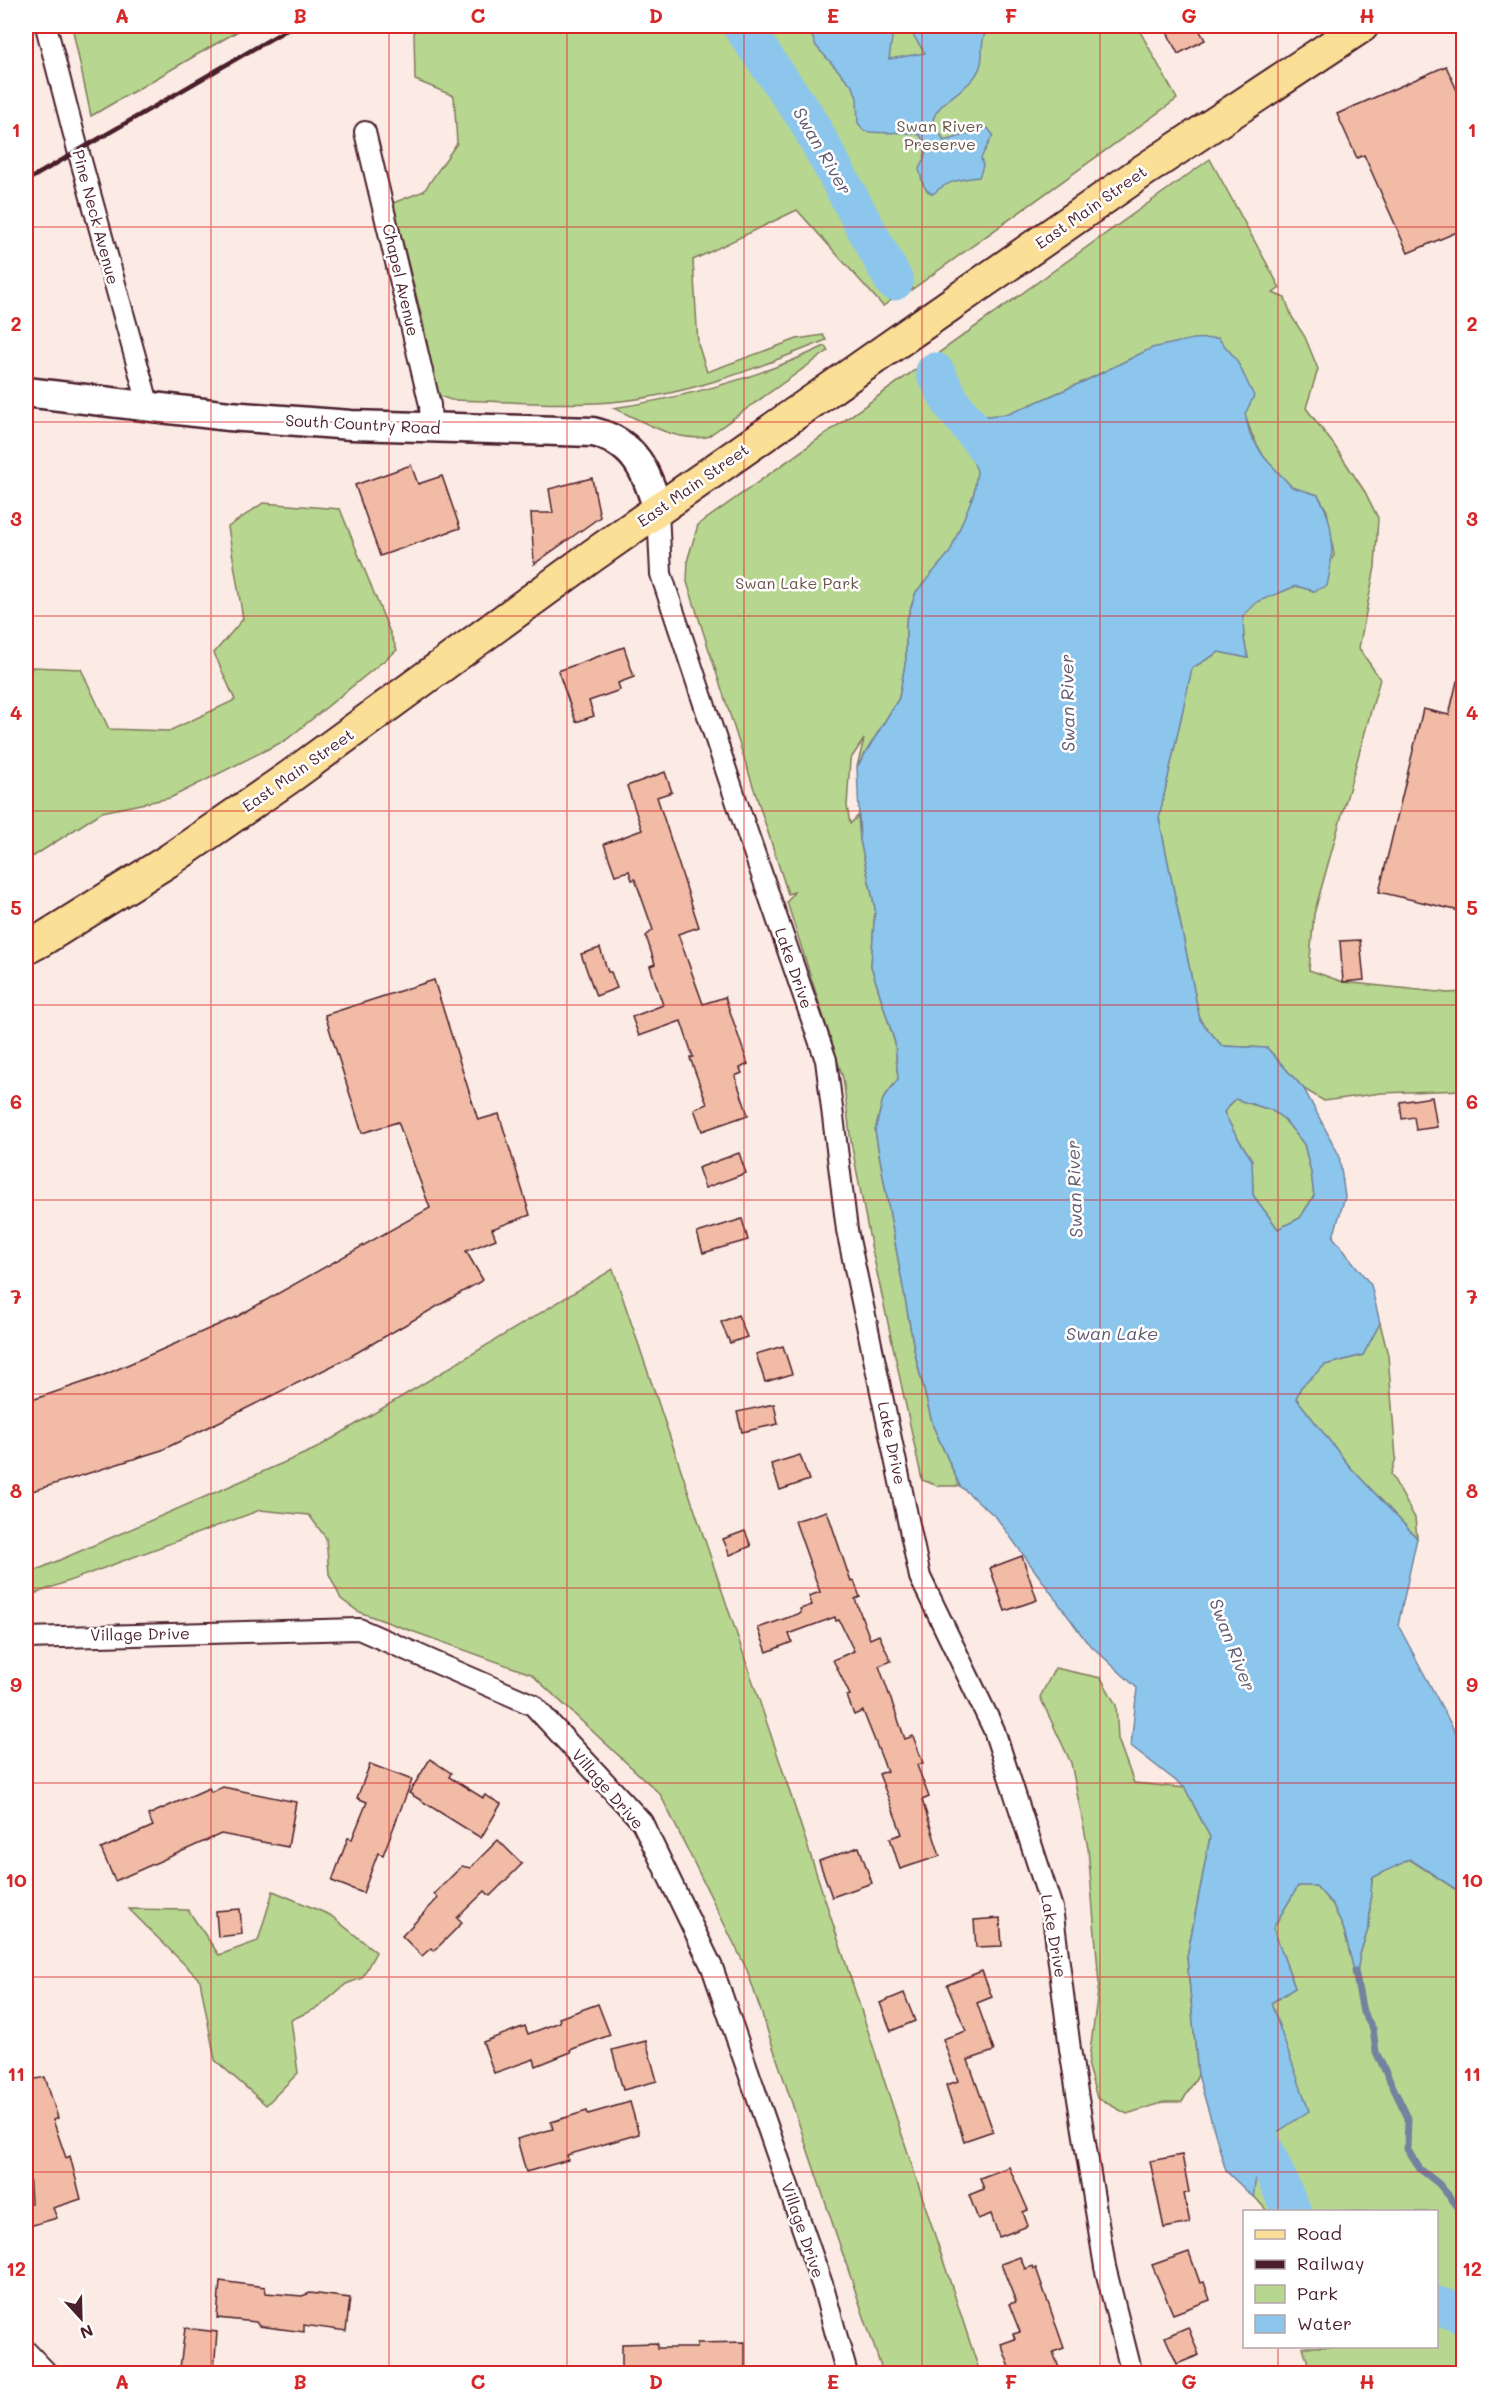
<svg xmlns="http://www.w3.org/2000/svg" width="1489" height="2399" viewBox="0 0 1489 2399" font-family="Mali,sans-serif">
	<style>
		.green { fill: #b7d68f; stroke: #807a5d; stroke-width: 1.5 }
		.water { fill: #8dc6ec; stroke: #72839f; stroke-width: 1.5; fill-rule: evenodd }
		.lines { fill: none; stroke-linecap: round; stroke-linejoin: round }
		.stream { stroke: #72839f; stroke-width: 7 }
		.river { stroke: #8dc6ec; stroke-width: 39 }
		.building { fill: #f1bba5; stroke: #4a1f2b; stroke-width: 1.5 }
		.minor-casing { stroke: #4a1f2b; stroke-width: 24 }
		.secondary-casing { stroke: #4a1f2b; stroke-width: 33 }
		.primary-casing { stroke: #4a1f2b; stroke-width: 36 }
		.minor { stroke: #fff; stroke-width: 20 }
		.secondary { stroke: #fff; stroke-width: 28 }
		.primary { stroke: #fbdf96; stroke-width: 32 }
		.rail { stroke: #4a1f2b; stroke-width: 4.5 }
		.grid { fill: none; stroke: #d62828; stroke-width: 1.5; stroke-opacity: 0.55 }
		.labels { text-anchor: middle; stroke-width: 5; stroke-linejoin: round; paint-order: stroke }
		.park-label { font-size: 16px; fill: #6b5649; stroke: #fff }
		.street-label { font-size: 16px; fill: #4a1f2b; stroke: #fff }
		.water-label { font-size: 18px; font-style: italic; fill: #61596f; stroke: #fff }
		.neatline { fill: none; stroke: #d62828; stroke-width: 2 }
		.grid-label { font-size: 20px; text-anchor: middle; font-weight: bold; fill: #d62828 }
	</style>
	<rect width="100%" height="100%" fill="#fbebe4"/>
	<filter id="ink" filterUnits="userSpaceOnUse"><feTurbulence type="fractalNoise" baseFrequency=".0167" numOctaves="2"/><feDisplacementMap in="SourceGraphic" scale="12" xChannelSelector="R" yChannelSelector="G"/><feConvolveMatrix kernelMatrix="1 2 1 2 8 2 1 2 1" color-interpolation-filters="sRGB"/></filter>
	<g filter="url(#ink)">
		<g class="green">
			<path d="M72 26H244L245 27 91 116Z"/>
			<path d="M417 26H1137L1177 99 907 293 906 290 883 306 797 210 693 260 698 344 707 372 797 339 823 335 826 340C759 368 685 396 611 402 558 406 504 401 451 400L437 395 423 322 393 203 424 191 457 143 454 96 415 80 414 31Z"/>
			<path d="M1210 159 1280 288 1273 293 1285 298 1292 317 1305 337 1318 369 1306 408 1334 445 1365 492 1378 518 1375 567 1359 648 1380 679 1314 914 1309 970 1343 982 1448 993 1463 992V1090L1381 1093 1324 1101 1304 1089 1267 1048 1222 1046 1200 1020 1159 818 1192 668 1219 652 1248 658 1244 639 1242 616 1257 602 1296 586 1314 591 1334 555 1327 511 1318 495C1310 492 1298 491 1291 486 1269 470 1251 439 1245 414L1152 348 1085 381 1009 414 971 418 972 410H968L956 428 962 432 978 471 974 493 952 554 916 592 906 622V659L899 698 857 767 864 739 850 760 847 806 850 824 858 816 860 840 875 908 871 966 895 1043 898 1079 883 1099 875 1131 915 1354 933 1426 960 1486H938L922 1480 871 1245 851 1142 843 1078 787 902 794 892 788 894 687 582 688 558 698 525Z"/>
			<path d="M825 346 828 351 707 437C673 442 644 421 613 408 687 397 758 378 825 346Z"/>
			<path d="M263 503 340 509 397 650 286 740 170 798 102 812 26 861V692L32 667 81 669 109 729 169 731 235 700 214 653 243 619 228 527Z"/>
			<path d="M1235 1099 1271 1110 1284 1119 1304 1144 1311 1172 1314 1196 1300 1218 1278 1229 1253 1195 1252 1160 1234 1132 1224 1112Z"/>
			<path d="M613 1269 776 1750 980 2373H883L747 1970 660 1794 531 1674 359 1612 341 1599 329 1574 326 1538 309 1515 260 1510 26 1597V1572L39 1569 315 1449Z"/>
			<path d="M1380 1323 1388 1355 1396 1458 1391 1474 1415 1518 1417 1538 1350 1467 1296 1398 1301 1387 1325 1365 1363 1355Z"/>
			<path d="M1055 1668 1101 1678 1116 1705 1118 1739 1134 1783 1185 1788 1210 1837 1187 1957 1198 2075 1182 2102H1164L1127 2114 1097 2098 1088 2067 1099 1983 1088 1848 1071 1763 1040 1697Z"/>
			<path d="M1409 1859 1463 1894V2373H1311L1303 2347 1436 2346V2212L1267 2211 1253 2195 1261 2143 1271 2003 1295 1988 1273 1928 1298 1886H1316L1333 1905 1344 1930 1356 1977 1360 1954 1369 1926 1372 1878Z"/>
			<path d="M273 1891 330 1915 376 1952 362 1978 346 1984 319 2007 291 2020 298 2073 266 2105 215 2060 200 1980 129 1909 188 1910 219 1955 258 1941Z"/>
		</g>
		<g class="water">
			<path d="M808 26H889L892 38 889 59 925 53 907 26H989C978 42 985 53 980 67 972 90 939 98 933 120L944 141 988 128 993 135 981 158 983 166 979 177C962 179 946 181 933 194 922 190 922 179 919 169 927 155 928 148 920 135 902 130 883 135 864 131L858 123 857 98 853 87 816 46Z"/>
			<path d="M1218 338 1236 359 1254 396 1245 414 1250 434 1264 457 1292 487 1318 495C1336 525 1334 553 1327 586L1314 591 1296 586 1257 602 1243 616 1244 639 1248 658 1219 652 1192 668 1159 818 1200 1020 1222 1046 1267 1048 1304 1089 1339 1155 1345 1197 1333 1237 1371 1285 1380 1323 1363 1355 1325 1365 1301 1387 1296 1398 1350 1467 1417 1538 1398 1625 1463 1747V1894L1410 1859 1372 1878 1369 1926 1360 1954 1356 1979 1344 1930 1333 1905 1316 1886H1298L1273 1928 1295 1988 1271 2003 1309 2111 1261 2143 1253 2197 1226 2171 1198 2075 1187 1957 1210 1837 1185 1788 1131 1746 1137 1688 1086 1641 996 1517 960 1486 933 1426 915 1354 875 1131 883 1099 898 1079 895 1043 871 966 875 908 860 840 857 767 899 698 906 659V622L916 592 950 552 974 493 977 471 962 432 965 418 1009 414 1085 381 1152 348 1193 339ZM1235 1099 1271 1110 1284 1119 1304 1144 1311 1172 1314 1196 1300 1218 1278 1229 1253 1195 1252 1160 1234 1132 1224 1112Z"/>
		</g>
		<g class="lines">
			<path class="stream" d="M1355 1971 1363 2012 1373 2029 1376 2052 1408 2118 1407 2149 1420 2169 1439 2184 1464 2214"/>
			<g class="river">
				<path d="M742 26 807 119 894 281"/>
				<path d="M935 372 952 404 997 461"/>
				<path d="M1249 2090 1261 2143 1292 2212"/>
				<path d="M1436 2306 1460 2312 1464 2316"/>
			</g>
		</g>
		<g class="building">
			<path d="M1164 26H1197L1205 40 1178 54Z"/>
			<path d="M1446 66 1464 106V229L1408 253 1364 155 1357 158 1337 114Z"/>
			<path d="M411 465 418 484 442 476 460 528 380 556 355 485Z"/>
			<path d="M592 478 600 517 534 564 531 513H553L549 489Z"/>
			<path d="M624 647 634 677 618 683 620 690 589 701 594 716 576 722 558 671Z"/>
			<path d="M1457 681 1464 682V912L1379 892 1423 709 1449 715Z"/>
			<path d="M665 772 672 792 657 797 699 927 678 934 703 1004 725 997 748 1064 740 1068 742 1073 735 1076 748 1115 702 1131 694 1109 707 1104 690 1058 693 1057 681 1021 639 1036 632 1017 663 1005 650 966 655 964 646 936 653 930 635 879 632 880 629 871 615 875 604 844 642 830 627 786Z"/>
			<path d="M1360 940 1364 980 1343 982 1340 941Z"/>
			<path d="M600 948 608 972H611L617 988 596 996 581 954Z"/>
			<path d="M434 980 478 1120 499 1114 530 1215 492 1229 496 1239 466 1251 483 1280 344 1360 162 1450 26 1493V1402L102 1376 238 1316 430 1208 398 1122 362 1133 325 1015Z"/>
			<path d="M1432 1097 1437 1127 1416 1130 1414 1117 1402 1119 1400 1102Z"/>
			<path d="M739 1153 746 1173 705 1188 698 1168Z"/>
			<path d="M742 1219 748 1240 703 1253 697 1233Z"/>
			<path d="M738 1315 747 1337 730 1343 721 1322Z"/>
			<path d="M783 1346 792 1374 765 1382 756 1354Z"/>
			<path d="M774 1404 778 1424 742 1432 737 1412Z"/>
			<path d="M800 1455 809 1480 780 1490 771 1464Z"/>
			<path d="M827 1511 851 1582 854 1581 860 1597 855 1599 870 1639 879 1635 891 1661 879 1666 905 1739 913 1736 923 1763 917 1765 929 1797 922 1800 940 1856 900 1869 890 1838 902 1834 879 1774 887 1771 863 1711 854 1715 847 1696 850 1695 833 1660 854 1651 839 1620 836 1621 835 1617 789 1634 792 1642 767 1652 758 1628 801 1613 800 1609 812 1605 809 1596 820 1592 795 1521Z"/>
			<path d="M745 1531 751 1546 730 1555 723 1539Z"/>
			<path d="M1022 1556 1037 1600 1005 1611 990 1568Z"/>
			<path d="M430 1759 451 1773 449 1777 483 1798 485 1795 501 1804 481 1838 409 1793Z"/>
			<path d="M370 1764 412 1780 383 1855 378 1853 363 1893 332 1881 348 1838 352 1839 367 1802 357 1798Z"/>
			<path d="M223 1787 296 1802 288 1847 221 1834 115 1881 101 1849 153 1826 148 1815 209 1788 211 1792Z"/>
			<path d="M498 1840 522 1864 490 1896 485 1891 457 1918 462 1923 434 1951 431 1948 422 1956 402 1936 438 1898 434 1894 462 1866 470 1868Z"/>
			<path d="M859 1847 872 1883 832 1897 819 1861Z"/>
			<path d="M240 1909 242 1934 218 1937 216 1911Z"/>
			<path d="M1000 1918 1002 1946 976 1947 974 1920Z"/>
			<path d="M982 1971 992 1997 977 2003 994 2051 968 2060 993 2131 964 2141 946 2085 958 2081 943 2039 966 2031 947 1985Z"/>
			<path d="M904 1993 915 2021 891 2031 880 2003Z"/>
			<path d="M598 2004 610 2035 570 2050 571 2052 536 2066 534 2059 494 2073 483 2042 525 2026 528 2034 560 2022 559 2018Z"/>
			<path d="M646 2041 657 2081 623 2090 612 2050Z"/>
			<path d="M45 2077 58 2118 53 2120 66 2158 70 2156 81 2199 53 2208 57 2218 26 2227V2204L31 2203 28 2157 26 2158V2081Z"/>
			<path d="M630 2102 639 2134 567 2155 568 2160 526 2172 517 2139 553 2129 551 2122 587 2111 588 2114Z"/>
			<path d="M1182 2155 1189 2192 1184 2194 1190 2223 1164 2228 1150 2161Z"/>
			<path d="M1009 2167 1028 2210 1023 2212 1028 2226 999 2237 991 2214 978 2219 969 2195 984 2189 980 2178Z"/>
			<path d="M1189 2252 1200 2283 1204 2282 1210 2300 1173 2314 1152 2265Z"/>
			<path d="M1020 2257 1025 2269 1033 2266 1034 2269 1036 2268 1064 2348 1053 2352 1061 2373H1012L1001 2344 1015 2339 1013 2334 1020 2332 1009 2304 1016 2302 1001 2264Z"/>
			<path d="M220 2281 265 2287 266 2293 302 2296 310 2293 350 2298 346 2331 304 2325V2332L259 2326 256 2322 217 2318Z"/>
			<path d="M1188 2327 1199 2355 1177 2364 1165 2337Z"/>
			<path d="M185 2328 217 2332 214 2371 180 2368Z"/>
			<path d="M745 2342V2373H622V2344L657 2343V2348H697V2343Z"/>
		</g>
		<g class="lines">
			<g class="minor-casing">
				<g id="minor">
					<path d="M46 26 78 150 149 407"/>
					<path d="M365 132 430 405 431 428"/>
					<path d="M658 510 661 574 737 803 826 1060 847 1230 920 1577 994 1730 1052 1908 1070 2049 1105 2267 1132 2374"/>
					<path d="M26 1638 359 1629 533 1705 642 1822 712 1967 823 2287 847 2374"/>
					<path d="M26 2351 48 2374"/>
				</g>
			</g>
			<g class="secondary-casing">
				<path id="secondary" d="M26 392 229 416 351 425 593 432C635 442 647 472 658 510"/>
			</g>
			<g class="primary-casing">
				<path id="primary" d="M26 948 43 939 171 859 291 776 592 556 937 314 1143 171 1362 26"/>
			</g>
			<use href="#minor" class="minor"/>
			<use href="#secondary" class="secondary"/>
			<use href="#primary" class="primary"/>
			<path class="rail" d="M26 181 293 26"/>
		</g>
	</g>
	<path class="grid" d="M211 26V2374M389 26V2374M567 26V2374M744 26V2374M922 26V2374M1100 26V2374M1278 26V2212M26 227H1464M26 422H1464M26 616H1464M26 811H1464M26 1005H1464M26 1200H1464M26 1394H1464M26 1588H1464M26 1783H1464M26 1977H1464M26 2172H1464M1278 2346V2374"/>
	<g class="labels">
		<g class="park-label">
			<text x="940" y="132">Swan River<tspan x="940" dy="18">Preserve</tspan></text>
			<text x="797" y="589">Swan Lake Park</text>
		</g>
		<g class="street-label">
			<text transform="translate(1091 207) rotate(-35)" y="6">East Main Street</text>
			<text transform="translate(96 217) rotate(75)" y="6">Pine Neck Avenue</text>
			<text transform="translate(401 280) rotate(77)" y="6">Chapel Avenue</text>
			<text transform="translate(363 424) rotate(3)" y="6">South Country Road</text>
			<text transform="translate(693 485) rotate(-35)" y="6">East Main Street</text>
			<text transform="translate(298 770) rotate(-35)" y="6">East Main Street</text>
			<text transform="translate(794 968) rotate(71)" y="6">Lake Drive</text>
			<text transform="translate(892 1443) rotate(78)" y="6">Lake Drive</text>
			<text transform="translate(140 1634) rotate(-1)" y="6">Village Drive</text>
			<text transform="translate(608 1789) rotate(49)" y="6">Village Drive</text>
			<text transform="translate(1054 1936) rotate(80)" y="6">Lake Drive</text>
			<text transform="translate(803 2230) rotate(71)" y="6">Village Drive</text>
		</g>
		<g class="water-label">
			<text transform="translate(822 151) rotate(60)" y="6">Swan River</text>
			<text transform="translate(1068 703) rotate(-91)" y="6">Swan River</text>
			<text transform="translate(1075 1189) rotate(-92)" y="6">Swan River</text>
			<text x="1112" y="1340">Swan Lake</text>
			<text transform="translate(1232 1645) rotate(69)" y="6">Swan River</text>
		</g>
	</g>
	<rect width="1489" height="2399" fill="none" stroke="#fff" stroke-width="66"/>
	<rect x="1243" y="2210" width="195" height="138" fill="#ffffff" stroke="#b7a5aa" stroke-width="1.5"/>
	<rect x="1255" y="2230" width="30" height="9" fill="#fbdf96" stroke="#b7a5aa" stroke-width="1.5"/>
	<text x="1297" y="2240" font-size="18" fill="#4a1f2b">Road</text>
	<rect x="1255" y="2260" width="30" height="9" fill="#4a1f2b" stroke="#b7a5aa" stroke-width="1.5"/>
	<text x="1297" y="2270" font-size="18" fill="#4a1f2b">Railway</text>
	<rect x="1255" y="2285" width="30" height="18" fill="#b7d68f" stroke="#b7a5aa" stroke-width="1.5"/>
	<text x="1297" y="2300" font-size="18" fill="#4a1f2b">Park</text>
	<rect x="1255" y="2315" width="30" height="18" fill="#8dc6ec" stroke="#b7a5aa" stroke-width="1.5"/>
	<text x="1297" y="2330" font-size="18" fill="#4a1f2b">Water</text>
	<g transform="translate(81 2318) rotate(158)" stroke="#ffffff" stroke-width="4.5" paint-order="stroke">
	<path d="M0-4.5L10 22L0 15L-10 22Z" fill="#4a1f2b"/>
	<text y="-9" font-size="16" font-weight="bold" text-anchor="middle" fill="#4a1f2b">N</text>
	</g>
	<rect x="33" y="33" width="1423" height="2333" class="neatline"/>
	<g class="grid-label">
		<text x="122" y="23">A</text>
		<text x="300" y="23">B</text>
		<text x="478" y="23">C</text>
		<text x="656" y="23">D</text>
		<text x="833" y="23">E</text>
		<text x="1011" y="23">F</text>
		<text x="1189" y="23">G</text>
		<text x="1367" y="23">H</text>
		<text x="16" y="137">1</text>
		<text x="1472" y="137">1</text>
		<text x="16" y="331">2</text>
		<text x="1472" y="331">2</text>
		<text x="16" y="526">3</text>
		<text x="1472" y="526">3</text>
		<text x="16" y="720">4</text>
		<text x="1472" y="720">4</text>
		<text x="16" y="915">5</text>
		<text x="1472" y="915">5</text>
		<text x="16" y="1109">6</text>
		<text x="1472" y="1109">6</text>
		<text x="16" y="1304">7</text>
		<text x="1472" y="1304">7</text>
		<text x="16" y="1498">8</text>
		<text x="1472" y="1498">8</text>
		<text x="16" y="1692">9</text>
		<text x="1472" y="1692">9</text>
		<text x="16" y="1887">10</text>
		<text x="1472" y="1887">10</text>
		<text x="16" y="2081">11</text>
		<text x="1472" y="2081">11</text>
		<text x="16" y="2276">12</text>
		<text x="1472" y="2276">12</text>
		<text x="122" y="2389">A</text>
		<text x="300" y="2389">B</text>
		<text x="478" y="2389">C</text>
		<text x="656" y="2389">D</text>
		<text x="833" y="2389">E</text>
		<text x="1011" y="2389">F</text>
		<text x="1189" y="2389">G</text>
		<text x="1367" y="2389">H</text>
	</g>
</svg>
